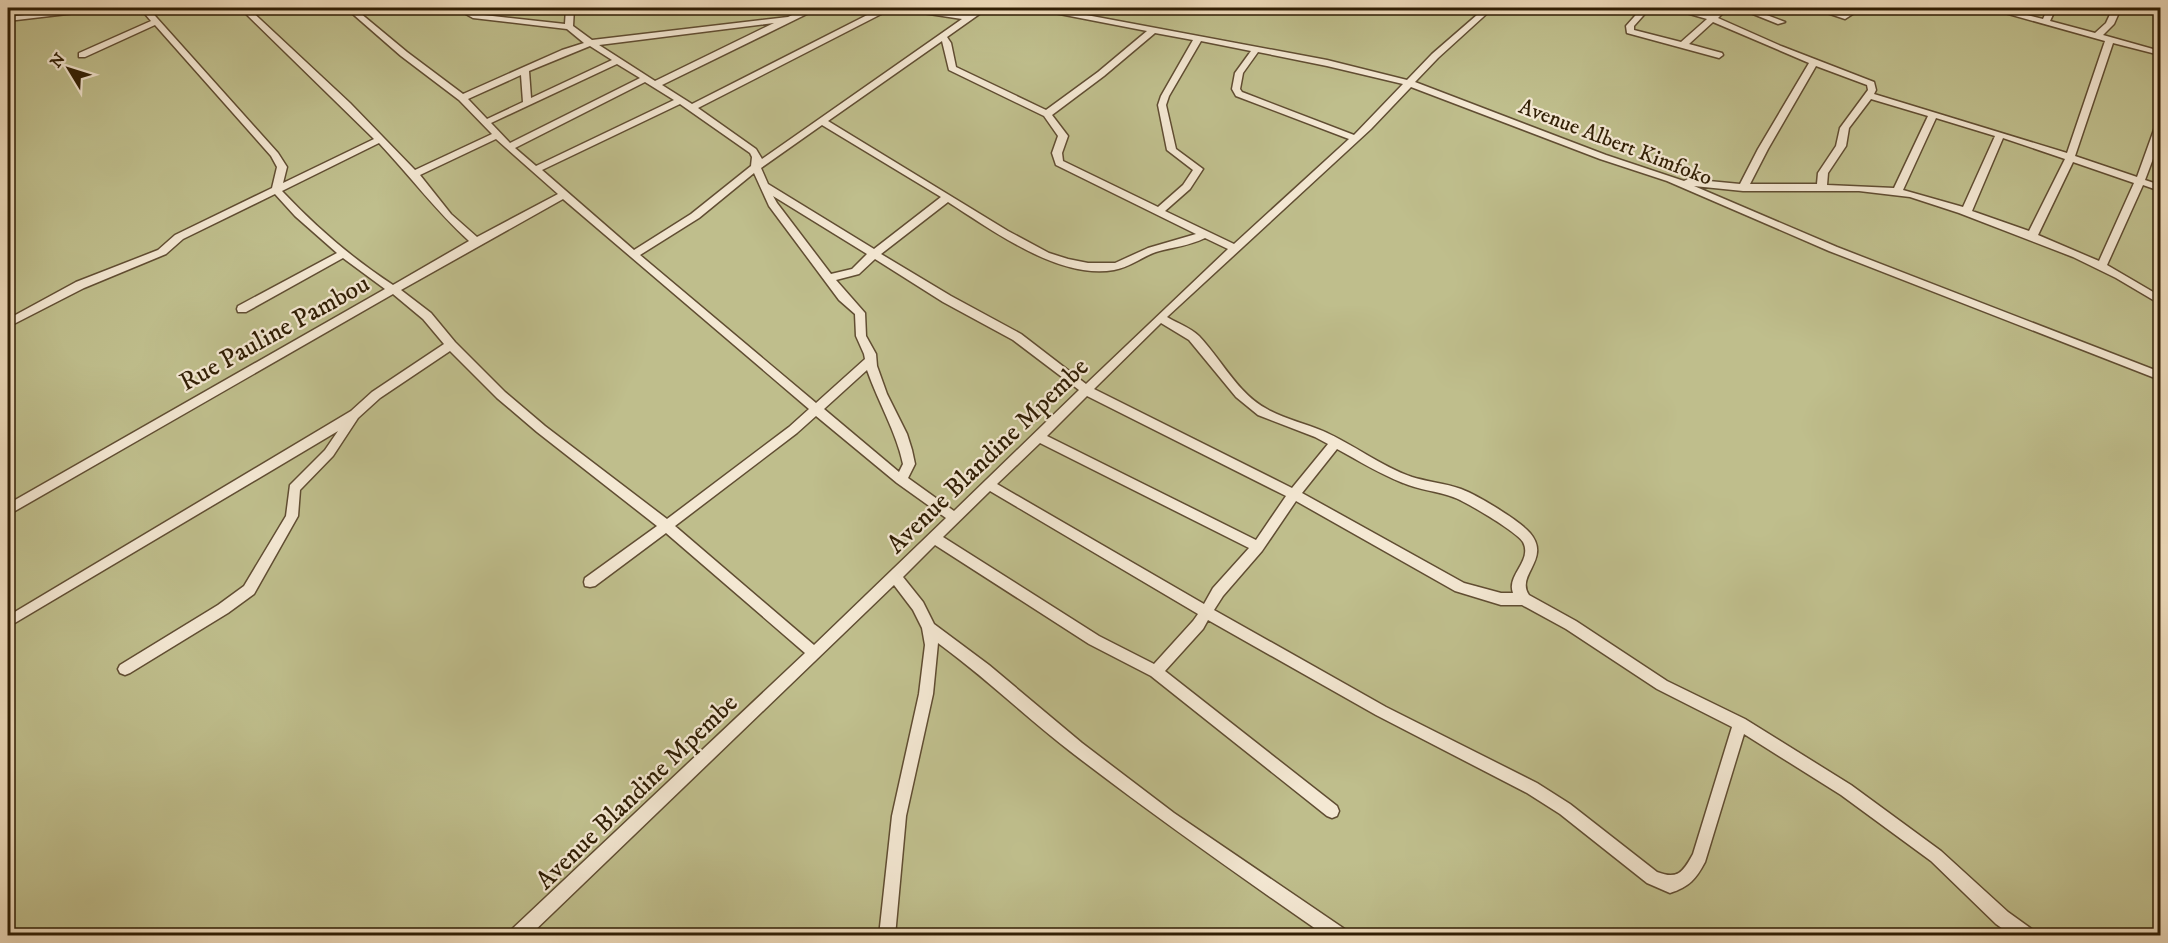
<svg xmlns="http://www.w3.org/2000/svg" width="2168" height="943" viewBox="0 0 2168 943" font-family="'IM FELL DW Pica',serif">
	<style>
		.green { fill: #bfbe8c; stroke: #786e48; stroke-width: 1.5 }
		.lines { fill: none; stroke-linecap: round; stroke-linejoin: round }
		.minor-casing { stroke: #604d32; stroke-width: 3 }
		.minor { fill: #f4e8d3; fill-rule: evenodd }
		.labels { text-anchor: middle; stroke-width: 4.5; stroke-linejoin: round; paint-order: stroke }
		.far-street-label { font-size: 22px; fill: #301e04; stroke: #f4e8d3 }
		.street-label { font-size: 26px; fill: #301e04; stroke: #f4e8d3 }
	</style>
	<rect width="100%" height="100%" fill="#eedbbb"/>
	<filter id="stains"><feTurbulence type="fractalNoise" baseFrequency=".00333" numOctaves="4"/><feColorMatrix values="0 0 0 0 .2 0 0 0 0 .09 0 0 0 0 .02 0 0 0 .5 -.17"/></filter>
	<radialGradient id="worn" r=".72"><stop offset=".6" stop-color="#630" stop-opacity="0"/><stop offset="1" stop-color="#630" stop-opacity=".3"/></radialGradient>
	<rect class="green" x="8" y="8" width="2152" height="927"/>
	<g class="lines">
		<g class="minor-casing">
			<g id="minor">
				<path d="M84 8H105L101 10 8 21V17Z"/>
				<path d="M140 8H148L278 153 287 167 283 183 374 139 240 8H248L350 103 415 170 492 134 459 100 401 56 346 8H354L407 52 463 94 562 50 584 43 567 29 473 18 455 8H464L475 14 565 24 566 8H574L573 26 592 40 788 17 807 8H816L815 10 662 85 692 104 881 8H890L889 10 698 108 756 149 762 159 962 19 903 10 899 8H916L968 15 979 8H988L947 37 951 43 956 67 1046 110 1098 72 1147 31 1039 10 1035 8H1049L1327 60 1407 80 1432 54 1485 8H1493L1438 58 1415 82 1606 155 1684 181 1688 179 1740 184 1758 149 1809 63 1713 22 1689 44 1722 53 1723 55 1719 58 1627 33 1626 26 1642 8H1650L1634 26V30L1681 42 1707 19 1676 10 1675 8H1686L1711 15 1720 8H1728L1718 18 1781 46 1874 82 1876 90 1874 94 2067 153 2105 41 1987 8H1999L2043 19 2048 8H2056L2050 21 2095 33 2106 23 2113 8H2121L2114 24 2103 35 2160 51V55L2113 43 2075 156 2137 177 2155 127 2160 124V140L2145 180 2160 185V191L2143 185 2107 265 2160 296V304L2116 278 2073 257 1959 213 1910 197 1859 191H1743L1694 186 1837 247 2160 372V380L1829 251 1667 181 1600 159 1411 87 1371 129 1167 317C1177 323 1191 328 1199 336 1221 359 1238 394 1267 409 1284 419 1305 423 1323 431 1353 444 1380 466 1412 477 1428 482 1445 483 1461 489 1477 495 1519 520 1530 533 1552 559 1515 575 1529 595L1576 621 1667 681 1745 719 1851 785 1941 851 2008 912 2033 930 2035 936H2013L1996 924 1931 861 1841 795 1744 734 1705 862C1696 879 1689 887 1670 893L1647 883 1560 814 1527 793 1376 715 1208 620 1203 629 1165 671 1337 806 1339 811 1337 816 1332 818 1327 816 1151 676 1089 644 935 545 903 577 923 602 934 624 989 665 1082 743 1174 813 1346 930 1348 936H1326C1241 877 1157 818 1075 755 1028 719 986 678 938 643L933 694 906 816 895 936H879L892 816 919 694 925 645 922 628 913 610 894 585 529 936H509L511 930 805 653 666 533 595 586 590 587 585 586 584 582 585 578 657 526 537 432 497 398 450 351 380 398 358 418 333 456 300 490 298 516 254 594 228 613 130 673 125 675 120 673 118 669 120 665 218 605 244 586 286 516 290 485 325 450 338 431 8 627V616L351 411 372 392 444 344 423 319 393 294 8 515V504L385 289 343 258 246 312H238L237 309 238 306 337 253 295 216 275 194 183 239 166 254 84 288 8 327V319L76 282 158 250 175 235 272 188 277 167 271 156 155 25 85 57H79V53L151 21ZM774 23 655 81 599 45ZM1155 33 1193 40 1161 96 1158 105 1167 150 1193 170 1183 185 1158 207 1063 161 1062 153 1068 136 1052 115 1104 76ZM942 41 949 70 1044 116 1058 136 1052 153 1056 165 1196 234 1148 248 1115 263H1088L1068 259 1049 253 1008 231 828 121ZM1201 41 1251 51 1235 73 1232 89 1236 96 1349 139 1234 244 1165 211 1190 189 1203 169 1176 149 1166 105 1169 96ZM590 46 612 60 531 98 529 71ZM1258 52 1327 66 1403 84 1354 135 1242 92 1240 89 1243 73ZM617 64 640 78 510 143 491 123ZM1816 66 1867 85 1868 90 1840 128 1836 146 1818 173 1817 184H1750L1768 149ZM521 75 523 102 487 119 468 99ZM645 82 674 100 536 166 515 148ZM1871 99 1928 116 1894 188 1827 185 1828 173 1846 146 1849 128ZM680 104 750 153 752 157 751 166 691 214 634 250 542 170ZM1936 118 1995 136 1963 207 1903 190ZM822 125 941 197 874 249 768 184 761 168ZM2003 138 2065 159 2029 231 1972 211ZM496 139 558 194 477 237 451 214 420 175ZM379 143C410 176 436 211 469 241L393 285C353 259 315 226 282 191ZM2073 162 2134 183 2099 261 2038 235ZM754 173 769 206 839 300 855 314 856 336 864 354 865 359 816 403 640 255 699 218ZM773 196 867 254 852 269 831 274 777 203ZM563 199 809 409 789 427 667 519 545 426 505 392 455 342 431 313 401 290ZM948 202C992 230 1059 280 1114 270 1130 267 1142 257 1156 252 1173 247 1189 246 1205 238L1228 249 1086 384 1021 334 951 296 881 254ZM875 259 943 302 1013 340 1079 390 954 511 908 478 915 464 912 450 907 434 887 394 877 366 876 354 866 336 865 313 836 280 859 274ZM1161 323 1189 340 1236 397 1258 415 1315 437 1328 444 1292 488 1094 389ZM867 370C878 402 896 431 903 464L899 472 824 409ZM1087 396 1286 496 1256 540 1047 436ZM816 416 897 483 946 518 814 645 675 526 797 433ZM1040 443 1249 548 1213 588 1204 604 997 484ZM1337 449C1359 461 1380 474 1403 483 1419 490 1437 491 1453 497 1465 501 1517 532 1523 542 1533 561 1506 575 1513 593H1501L1464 583 1302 493ZM990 491 1198 614 1193 621 1154 664 1099 636 943 537ZM1296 501 1455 591 1501 605H1522L1566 629 1657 689 1732 727 1693 854C1683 872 1678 880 1657 872L1570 804 1537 783 1386 707 1214 610 1223 596 1262 551Z"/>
				<path d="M1738 8H1748L1785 22 1778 24Z"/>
				<path d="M1812 8H1823L1844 14 1853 8H1862L1845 19Z"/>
			</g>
		</g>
		<use href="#minor" class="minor"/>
	</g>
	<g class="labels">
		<g class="far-street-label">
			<text transform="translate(1616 141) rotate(21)" y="8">Avenue Albert Kimfoko</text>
		</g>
		<g class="street-label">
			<text transform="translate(274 332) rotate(-29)" y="9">Rue Pauline Pambou</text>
			<text transform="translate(987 455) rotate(-44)" y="9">Avenue Blandine Mpembe</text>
			<text transform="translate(636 791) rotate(-44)" y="9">Avenue Blandine Mpembe</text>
		</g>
	</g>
	<rect width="2168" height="943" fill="none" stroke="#eedbbb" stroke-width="30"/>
	<rect x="9" y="9" width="2150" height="925" fill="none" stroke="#301e04" stroke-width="3"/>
	<rect x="15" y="15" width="2138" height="913" fill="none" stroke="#301e04" stroke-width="1.5"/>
	<g transform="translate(69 69) rotate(308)" stroke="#f4e8d3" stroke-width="4.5" paint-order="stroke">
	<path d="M0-4.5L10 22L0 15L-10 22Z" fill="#301e04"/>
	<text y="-9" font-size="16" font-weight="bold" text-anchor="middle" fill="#301e04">N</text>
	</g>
	<rect width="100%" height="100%" filter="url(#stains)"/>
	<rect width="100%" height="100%" fill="url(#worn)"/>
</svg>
